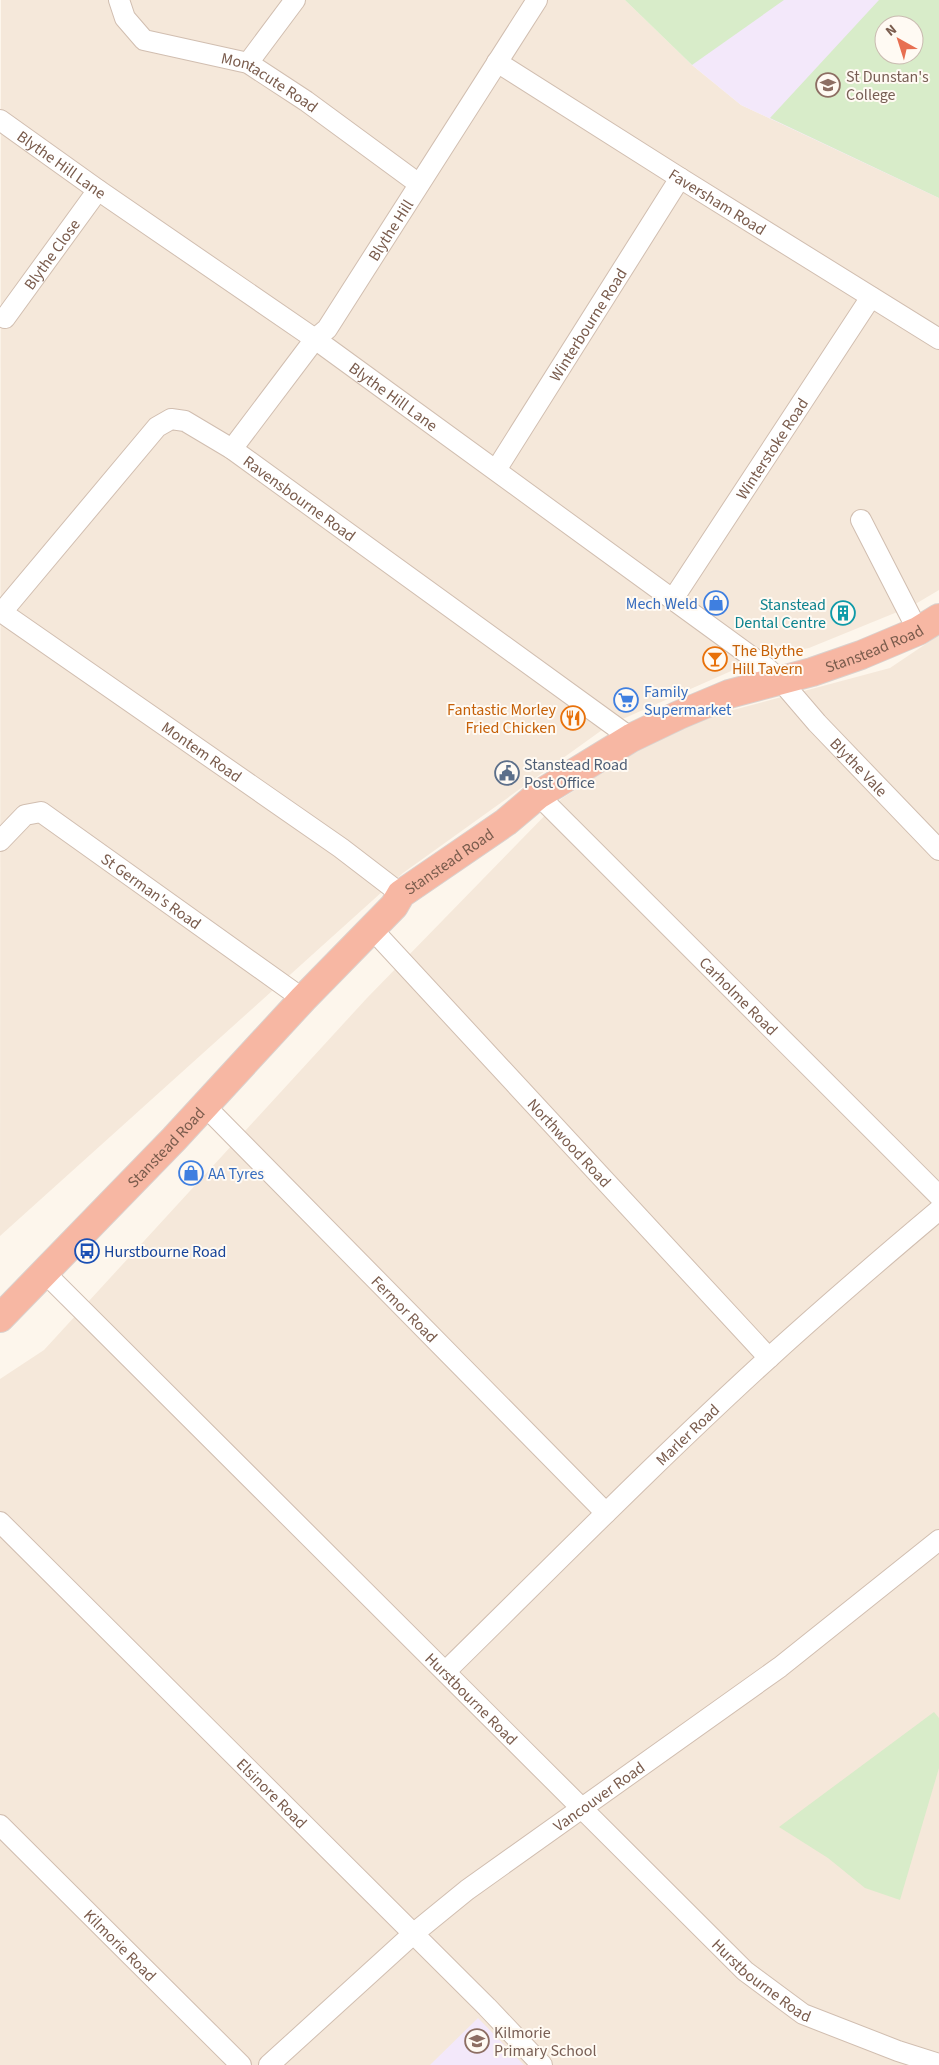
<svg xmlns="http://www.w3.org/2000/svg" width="939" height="2065" viewBox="0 0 939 2065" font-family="'Source Sans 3',sans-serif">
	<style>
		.residential { fill: #f5e8da }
		.education { fill: #f3e8fa; fill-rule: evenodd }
		.green { fill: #d8ecc9; fill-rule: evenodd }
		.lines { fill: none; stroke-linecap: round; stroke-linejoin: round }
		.minor-casing { stroke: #d1beb0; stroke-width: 22 }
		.highway-casing { stroke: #dad1cd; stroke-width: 30 }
		.minor { stroke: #fff; stroke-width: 20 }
		.highway { stroke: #f7b7a3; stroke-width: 28 }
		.labels { text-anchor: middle; stroke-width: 4; stroke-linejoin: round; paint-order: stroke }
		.education-label { font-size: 16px; fill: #785e54; stroke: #fffaf3; text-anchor: start }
		.street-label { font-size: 16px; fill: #7a5c4d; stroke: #fffaf3 }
		.shop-label { font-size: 16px; fill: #366cbe; stroke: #fffaf3; text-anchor: start }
		.culture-label { font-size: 16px; fill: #0d838f; stroke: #fffaf3; text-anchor: end }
		.food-label { font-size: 16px; fill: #c56008; stroke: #fffaf3; text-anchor: start }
		.service-label { font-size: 16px; fill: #4e5e75; stroke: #fffaf3; text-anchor: start }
		.transit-label { font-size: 16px; fill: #164399; stroke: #fffaf3; text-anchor: start }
	</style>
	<rect width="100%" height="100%" fill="#fdf6ec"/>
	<g class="residential">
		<path d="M1 0H625L692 65 741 105 939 198V590L912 606 809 648 765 656 609 725 403 873 0 1236Z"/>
		<path d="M939 635V2065H0V1379L44 1350 367 998 561 799 652 741 707 717 890 668Z"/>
	</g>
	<g class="education">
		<path d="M628 0H939V198L741 105 692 65ZM884 25H914V55H884Z"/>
		<path d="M478 2018 524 2065H430Z"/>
	</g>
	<g class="green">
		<path d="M625 0H784L692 65Z"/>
		<path d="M879 0H939V198L770 118ZM884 25H914V55H884Z"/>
		<path d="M934 1712 939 1718V1768L900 1900 865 1888 828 1858 779 1827Z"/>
	</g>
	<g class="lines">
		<g class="minor-casing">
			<g id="minor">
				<path id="s1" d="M119 0 125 18 144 40 248 63 306 101 419 184"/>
				<path id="s2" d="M497 62 680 178 939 339"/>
				<path d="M248 63 295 0"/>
				<path id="s3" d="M0 120 98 190 315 339 767 668 781 681 817 723 939 850"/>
				<path id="s4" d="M5 318 98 190"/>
				<path id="s5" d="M232 449 315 339 327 329 537 0"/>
				<path id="s6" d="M496 470 680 178"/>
				<path d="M861 520 918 631"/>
				<path id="s7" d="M673 599 871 297"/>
				<path id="s8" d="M0 611 341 848 401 894"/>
				<path id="s9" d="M2 612 157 427 171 419 185 421 232 449 631 738"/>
				<path id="s10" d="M538 795 939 1196"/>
				<path id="s11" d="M0 841 25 815 41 812 303 999"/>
				<path id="s12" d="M372 929 769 1358"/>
				<path id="s13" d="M204 1105 606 1513"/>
				<path id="s14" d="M44 1272 745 1971 803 2014 898 2051 939 2064"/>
				<path id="s15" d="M0 1522 487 2007 542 2065"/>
				<path id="s16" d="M446 1671C553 1566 659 1458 771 1356 826 1306 882 1258 939 1210"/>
				<path id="s17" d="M0 1825 241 2065"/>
				<path id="s18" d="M269 2065 413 1934 467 1890 780 1667 939 1540"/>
			</g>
		</g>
		<g class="highway-casing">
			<g id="highway">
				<path id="s19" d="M0 1318 174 1139 303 999 394 906 401 894 506 822 538 795 631 738 679 715 729 694 812 672 861 655 918 631 939 618"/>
			</g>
		</g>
		<use href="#minor" class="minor"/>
		<use href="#highway" class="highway"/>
	</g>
	<defs>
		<g id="school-ring" transform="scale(1.25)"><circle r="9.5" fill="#fffaf3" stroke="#8d6e63" stroke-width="1.5"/><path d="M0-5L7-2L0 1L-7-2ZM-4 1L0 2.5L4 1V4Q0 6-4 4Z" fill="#8d6e63"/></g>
		<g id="shop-ring" transform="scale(1.25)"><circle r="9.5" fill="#fffaf3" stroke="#3f7fe0" stroke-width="1.5"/><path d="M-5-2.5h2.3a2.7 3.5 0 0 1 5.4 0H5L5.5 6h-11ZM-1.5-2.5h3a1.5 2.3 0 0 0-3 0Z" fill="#3f7fe0"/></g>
		<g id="building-ring" transform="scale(1.25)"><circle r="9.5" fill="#fffaf3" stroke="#0f9aa8" stroke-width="1.5"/><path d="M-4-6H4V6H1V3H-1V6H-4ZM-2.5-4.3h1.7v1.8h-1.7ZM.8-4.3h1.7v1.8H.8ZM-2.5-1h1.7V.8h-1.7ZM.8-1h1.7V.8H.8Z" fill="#0f9aa8"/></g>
		<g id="bar-ring" transform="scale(1.25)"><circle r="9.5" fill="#fffaf3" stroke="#e8710a" stroke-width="1.5"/><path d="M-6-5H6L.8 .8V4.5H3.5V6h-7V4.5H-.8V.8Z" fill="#e8710a"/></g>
		<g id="supermarket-ring" transform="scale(1.25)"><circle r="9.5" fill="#fffaf3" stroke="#3f7fe0" stroke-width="1.5"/><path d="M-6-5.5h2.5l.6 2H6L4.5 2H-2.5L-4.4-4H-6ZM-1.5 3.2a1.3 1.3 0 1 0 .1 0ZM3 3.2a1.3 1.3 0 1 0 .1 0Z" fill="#3f7fe0"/></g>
		<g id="restaurant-ring" transform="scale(1.25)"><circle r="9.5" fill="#fffaf3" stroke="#e8710a" stroke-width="1.5"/><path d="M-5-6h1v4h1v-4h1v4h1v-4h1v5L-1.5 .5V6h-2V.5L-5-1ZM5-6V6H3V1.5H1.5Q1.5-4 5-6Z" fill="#e8710a"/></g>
		<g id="civic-ring" transform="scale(1.25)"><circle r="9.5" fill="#fffaf3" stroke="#5c6f8a" stroke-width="1.5"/><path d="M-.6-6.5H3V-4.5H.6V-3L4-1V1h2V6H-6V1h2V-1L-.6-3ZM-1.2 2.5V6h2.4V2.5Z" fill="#5c6f8a"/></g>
		<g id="bus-ring" transform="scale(1.25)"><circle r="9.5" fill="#fffaf3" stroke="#1a4fb4" stroke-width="1.5"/><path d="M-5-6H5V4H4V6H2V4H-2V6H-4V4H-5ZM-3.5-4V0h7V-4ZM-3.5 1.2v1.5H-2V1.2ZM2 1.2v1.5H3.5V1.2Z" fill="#1a4fb4"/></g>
	</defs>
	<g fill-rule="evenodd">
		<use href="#school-ring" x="828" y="85"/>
		<use href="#shop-ring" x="716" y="603"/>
		<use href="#building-ring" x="843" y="613"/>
		<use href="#bar-ring" x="715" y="659"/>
		<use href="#supermarket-ring" x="626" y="700"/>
		<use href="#restaurant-ring" x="573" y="718"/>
		<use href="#civic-ring" x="507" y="773"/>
		<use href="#shop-ring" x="191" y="1173"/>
		<use href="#bus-ring" x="87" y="1251"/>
		<use href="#school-ring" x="477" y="2041"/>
	</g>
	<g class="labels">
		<g class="education-label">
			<text x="846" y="82">St Dunstan's<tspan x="846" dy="18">College</tspan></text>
			<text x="494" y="2038">Kilmorie<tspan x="494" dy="18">Primary School</tspan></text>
		</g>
		<g class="street-label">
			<text dy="6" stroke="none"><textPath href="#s1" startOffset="182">Montacute Road</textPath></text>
			<text dy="6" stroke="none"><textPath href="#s3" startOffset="76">Blythe Hill Lane</textPath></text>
			<text dy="6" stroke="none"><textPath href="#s2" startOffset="261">Faversham Road</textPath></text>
			<text dy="6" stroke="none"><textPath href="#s5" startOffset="271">Blythe Hill</textPath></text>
			<text dy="6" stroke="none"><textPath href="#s4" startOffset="79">Blythe Close</textPath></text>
			<text dy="6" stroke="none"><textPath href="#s6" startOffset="172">Winterbourne Road</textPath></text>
			<text dy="6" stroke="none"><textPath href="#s3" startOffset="481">Blythe Hill Lane</textPath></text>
			<text dy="6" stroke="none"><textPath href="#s7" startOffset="180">Winterstoke Road</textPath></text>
			<text dy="6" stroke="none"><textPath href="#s9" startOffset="410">Ravensbourne Road</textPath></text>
			<text dy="6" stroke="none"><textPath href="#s19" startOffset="1122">Stanstead Road</textPath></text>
			<text dy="6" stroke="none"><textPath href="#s8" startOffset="246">Montem Road</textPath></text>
			<text dy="6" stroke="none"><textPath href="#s3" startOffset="1078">Blythe Vale</textPath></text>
			<text dy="6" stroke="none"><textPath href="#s19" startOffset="642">Stanstead Road</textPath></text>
			<text dy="6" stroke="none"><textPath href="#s11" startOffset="188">St German's Road</textPath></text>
			<text dy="6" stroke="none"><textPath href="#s10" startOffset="284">Carholme Road</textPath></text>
			<text dy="6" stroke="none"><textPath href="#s12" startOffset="291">Northwood Road</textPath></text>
			<text dy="6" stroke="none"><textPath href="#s19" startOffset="238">Stanstead Road</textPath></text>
			<text dy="6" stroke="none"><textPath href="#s13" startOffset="286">Fermor Road</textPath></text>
			<text dy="6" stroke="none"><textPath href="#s16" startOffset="338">Marler Road</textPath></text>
			<text dy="6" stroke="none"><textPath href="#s14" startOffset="604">Hurstbourne Road</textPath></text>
			<text dy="6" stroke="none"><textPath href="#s15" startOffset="384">Elsinore Road</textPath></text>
			<text dy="6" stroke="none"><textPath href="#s18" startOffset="426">Vancouver Road</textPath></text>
			<text dy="6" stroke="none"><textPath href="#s17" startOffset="170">Kilmorie Road</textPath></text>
			<text dy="6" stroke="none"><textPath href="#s14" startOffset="1009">Hurstbourne Road</textPath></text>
		</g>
		<g class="shop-label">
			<text x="698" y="609" text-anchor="end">Mech Weld</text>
			<text x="644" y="697">Family<tspan x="644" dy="18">Supermarket</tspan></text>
			<text x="208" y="1179">AA Tyres</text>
		</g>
		<g class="culture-label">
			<text x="826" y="610">Stanstead<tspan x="826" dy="18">Dental Centre</tspan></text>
		</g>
		<g class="food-label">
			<text x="732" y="656">The Blythe<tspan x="732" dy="18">Hill Tavern</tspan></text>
			<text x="556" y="715" text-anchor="end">Fantastic Morley<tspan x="556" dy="18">Fried Chicken</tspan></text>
		</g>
		<g class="service-label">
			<text x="524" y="770">Stanstead Road<tspan x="524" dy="18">Post Office</tspan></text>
		</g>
		<g class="transit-label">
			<text x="104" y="1257">Hurstbourne Road</text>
		</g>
	</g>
	<g transform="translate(899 40) rotate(321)"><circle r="24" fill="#fffaf3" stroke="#cabbb1"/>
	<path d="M0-4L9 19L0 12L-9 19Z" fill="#e76f51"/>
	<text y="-8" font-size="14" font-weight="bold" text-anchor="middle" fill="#7a5c4d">N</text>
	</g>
</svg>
